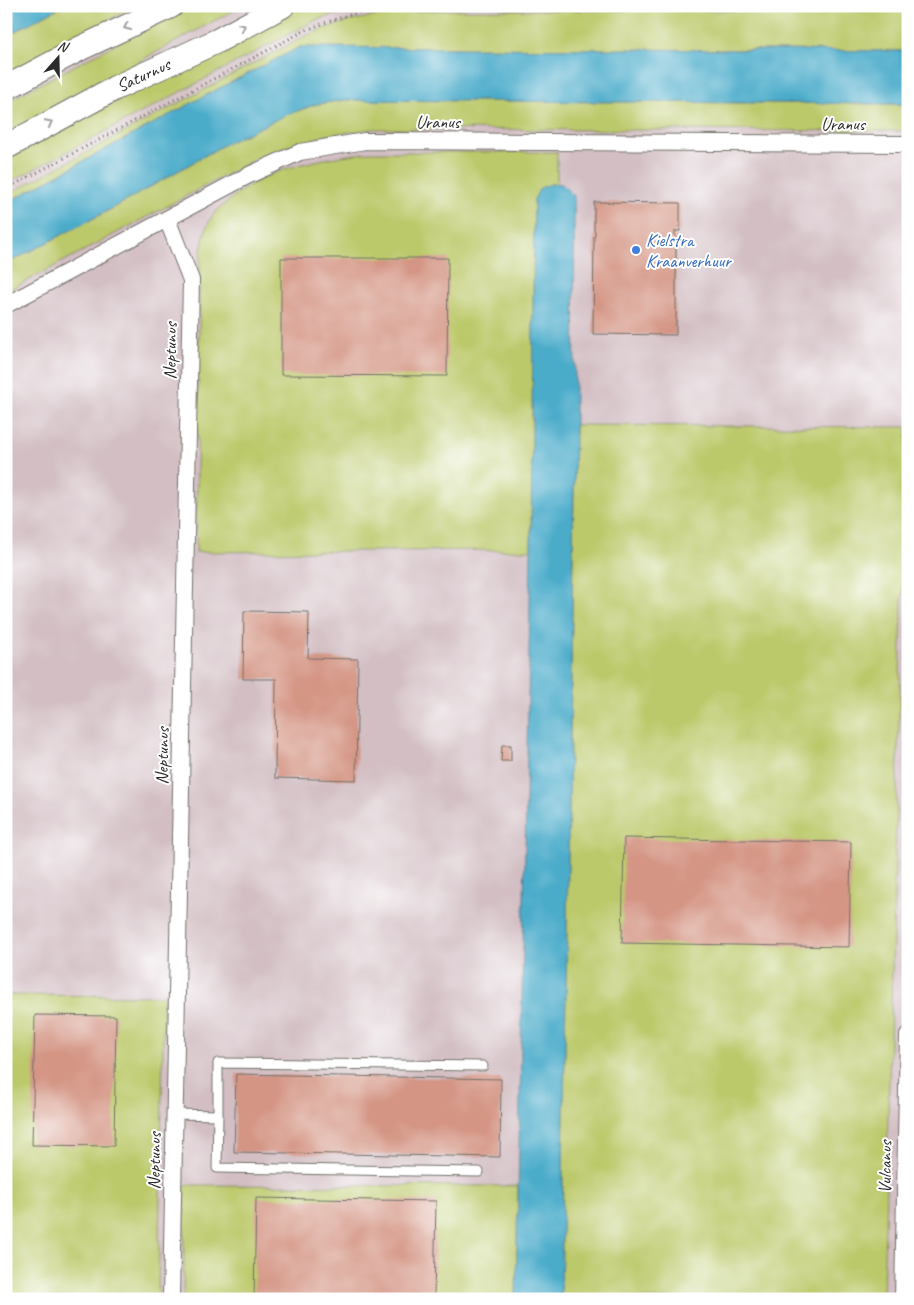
<svg xmlns="http://www.w3.org/2000/svg" width="914" height="1305" viewBox="0 0 914 1305" font-family="Caveat,sans-serif">
	<style>
		.industrial { fill: #d2bec3 }
		.green { fill: #bcc96b; stroke: #747a4b }
		.water { fill: #4bacca; stroke: #3b6c7a }
		.building { fill: #d49584 }
		.lines { fill: none; stroke-linecap: round; stroke-linejoin: round }
		.lane-casing { stroke: #717069; stroke-width: 11 }
		.street-casing { stroke: #717069; stroke-width: 18 }
		.secondary-casing { stroke: #717069; stroke-width: 26 }
		.path { stroke: #717069; stroke-width: 3; stroke-dasharray: 1 4; stroke-linecap: butt }
		.lane { stroke: #fff; stroke-width: 9 }
		.street { stroke: #fff; stroke-width: 16 }
		.secondary { stroke: #fff; stroke-width: 24 }
		.oneway { stroke: #a0a0a0 }
		.shop-dot { fill: #3f7fe0; stroke: #fff; stroke-width: 2 }
		.labels { text-anchor: middle; stroke-width: 4; stroke-linejoin: round; paint-order: stroke }
		.street-label { font-size: 18px; fill: #2b2b2b; stroke: #fff }
		.shop-label { font-size: 18px; fill: #366cbe; stroke: #fff; text-anchor: start }
	</style>
	<rect width="100%" height="100%" fill="#fff"/>
	<filter id="ink" filterUnits="userSpaceOnUse"><feTurbulence type="fractalNoise" baseFrequency=".02" numOctaves="2"/><feDisplacementMap in="SourceGraphic" scale="10" xChannelSelector="R" yChannelSelector="G"/><feConvolveMatrix kernelMatrix="1 2 1 2 8 2 1 2 1" color-interpolation-filters="sRGB"/></filter>
	<filter id="wash" filterUnits="userSpaceOnUse"><feTurbulence type="fractalNoise" baseFrequency=".0096" numOctaves="4" result="noise"/><feDisplacementMap in="SourceGraphic" scale="20" xChannelSelector="R" yChannelSelector="G"/><feGaussianBlur stdDeviation="1.12" result="paint"/><feColorMatrix in="noise" values="0 0 0 0 0 0 0 0 0 0 0 0 0 0 0 0 0 1.4 0 .05"/><feComposite in="paint" operator="in"/></filter>
	<g filter="url(#wash)">
		<rect width="100%" height="100%" fill="#f3efdd"/>
		<rect class="industrial" x="6" y="6" width="902" height="1293"/>
		<g class="green">
			<path d="M62 6H135L6 75V36Z"/>
			<path d="M187 6H242L6 133V102Z"/>
			<path d="M297 6H365L316 20 6 184V160Z"/>
			<path d="M449 10 908 11V51L300 47 210 93 6 203V195L305 36C353 16 397 11 449 10Z"/>
			<path d="M345 100 908 104V131L373 129 327 135 292 145 265 154 6 292V264L117 206 225 144 286 115 317 104Z"/>
			<path d="M370 152H557V184H551L534 199 531 550 196 552 200 260C202 245 204 228 213 215 215 211 220 208 224 205 263 167 319 159 370 152Z"/>
			<path d="M575 425 907 427 883 1299H561Z"/>
			<path d="M6 995 164 996 158 1299H6Z"/>
			<path d="M185 1185 518 1186 516 1299H183Z"/>
		</g>
		<g class="water">
			<path d="M6 6H62L6 36Z"/>
			<path d="M300 47 908 51V104L345 100 317 104 286 115 225 144 117 206 6 264V203L210 93Z"/>
			<path d="M551 184H562L574 196 575 425 561 1299H516L531 550 534 199 540 188Z"/>
		</g>
		<g id="blocks">
			<g class="building">
				<path d="M594 202 680 203V231H675V236H676V335L593 334 594 236H595V231H594Z"/>
				<path d="M281 258H448L447 376 281 375Z"/>
				<path d="M244 611 309 612 308 658 358 659 356 780 275 778 276 679H243Z"/>
				<path d="M502 745H511V761H501Z"/>
				<path d="M624 838 851 842 849 947 622 943Z"/>
				<path d="M35 1015 116 1016 114 1146 32 1145Z"/>
				<path d="M236 1074 501 1079 500 1157 234 1152Z"/>
				<path d="M256 1198 436 1201 434 1299H254Z"/>
			</g>
		</g>
	</g>
	<g filter="url(#ink)">
		<use href="#blocks" fill-opacity="0" stroke="#717069" stroke-width="1"/>
		<g class="lines">
			<g class="lane-casing">
				<g id="lane">
					<path d="M175 1114 218 1115V1063L483 1066"/>
					<path d="M218 1115 217 1168 479 1172"/>
				</g>
			</g>
			<g class="street-casing">
				<g id="street">
					<path d="M167 219 191 280 171 1299"/>
					<path d="M6 305 247 176 300 152 365 141 908 144"/>
					<path d="M903 1299 908 1035"/>
				</g>
			</g>
			<g class="secondary-casing">
				<g id="secondary">
					<path d="M6 88 81 48 171 6"/>
					<path id="s1" d="M6 147 115 88 217 41 282 6"/>
				</g>
			</g>
			<g class="path">
				<path d="M769 6 908 7"/>
				<path d="M6 189 304 31C336 18 366 8 400 6"/>
			</g>
			<use href="#lane" class="lane"/>
			<use href="#street" class="street"/>
			<use href="#secondary" class="secondary"/>
		</g>
		<defs><path id="oneway-chevron" d="M-2-3.5L2.5 0L-2 3.5" fill="none" stroke-width="1.6" stroke-linecap="round" stroke-linejoin="round" transform="scale(1.25)"/></defs>
		<g class="oneway">
			<use href="#oneway-chevron" transform="translate(127 27) rotate(155)"/>
			<use href="#oneway-chevron" transform="translate(242 27) rotate(-28)"/>
			<use href="#oneway-chevron" transform="translate(49 123) rotate(-28)"/>
		</g>
	</g>
	<circle class="shop-dot" cx="636" cy="250" r="5"/>
	<g class="labels">
		<g class="street-label">
			<text dy="6" stroke="none"><textPath href="#s1" startOffset="155">Saturnus</textPath></text>
			<text x="438" y="128">Uranus</text>
			<text x="843" y="130">Uranus</text>
			<text transform="translate(170 351) rotate(-89)" y="6">Neptunus</text>
			<text transform="translate(162 756) rotate(-89)" y="6">Neptunus</text>
			<text transform="translate(154 1161) rotate(-89)" y="6">Neptunus</text>
			<text transform="translate(885 1167) rotate(-89)" y="6">Vulcanus</text>
		</g>
		<g class="shop-label">
			<text x="646" y="246">Kielstra<tspan x="646" dy="21">Kraanverhuur</tspan></text>
		</g>
	</g>
	<rect width="914" height="1305" fill="none" stroke="#fff" stroke-width="25"/>
	<g transform="translate(58 58) rotate(20)" stroke="#ffffff" stroke-width="4" paint-order="stroke">
	<path d="M0-4L9 19L0 12L-9 19Z" fill="#2b2b2b"/>
	<text y="-8" font-size="14" font-weight="bold" text-anchor="middle" fill="#2b2b2b">N</text>
	</g>
</svg>
